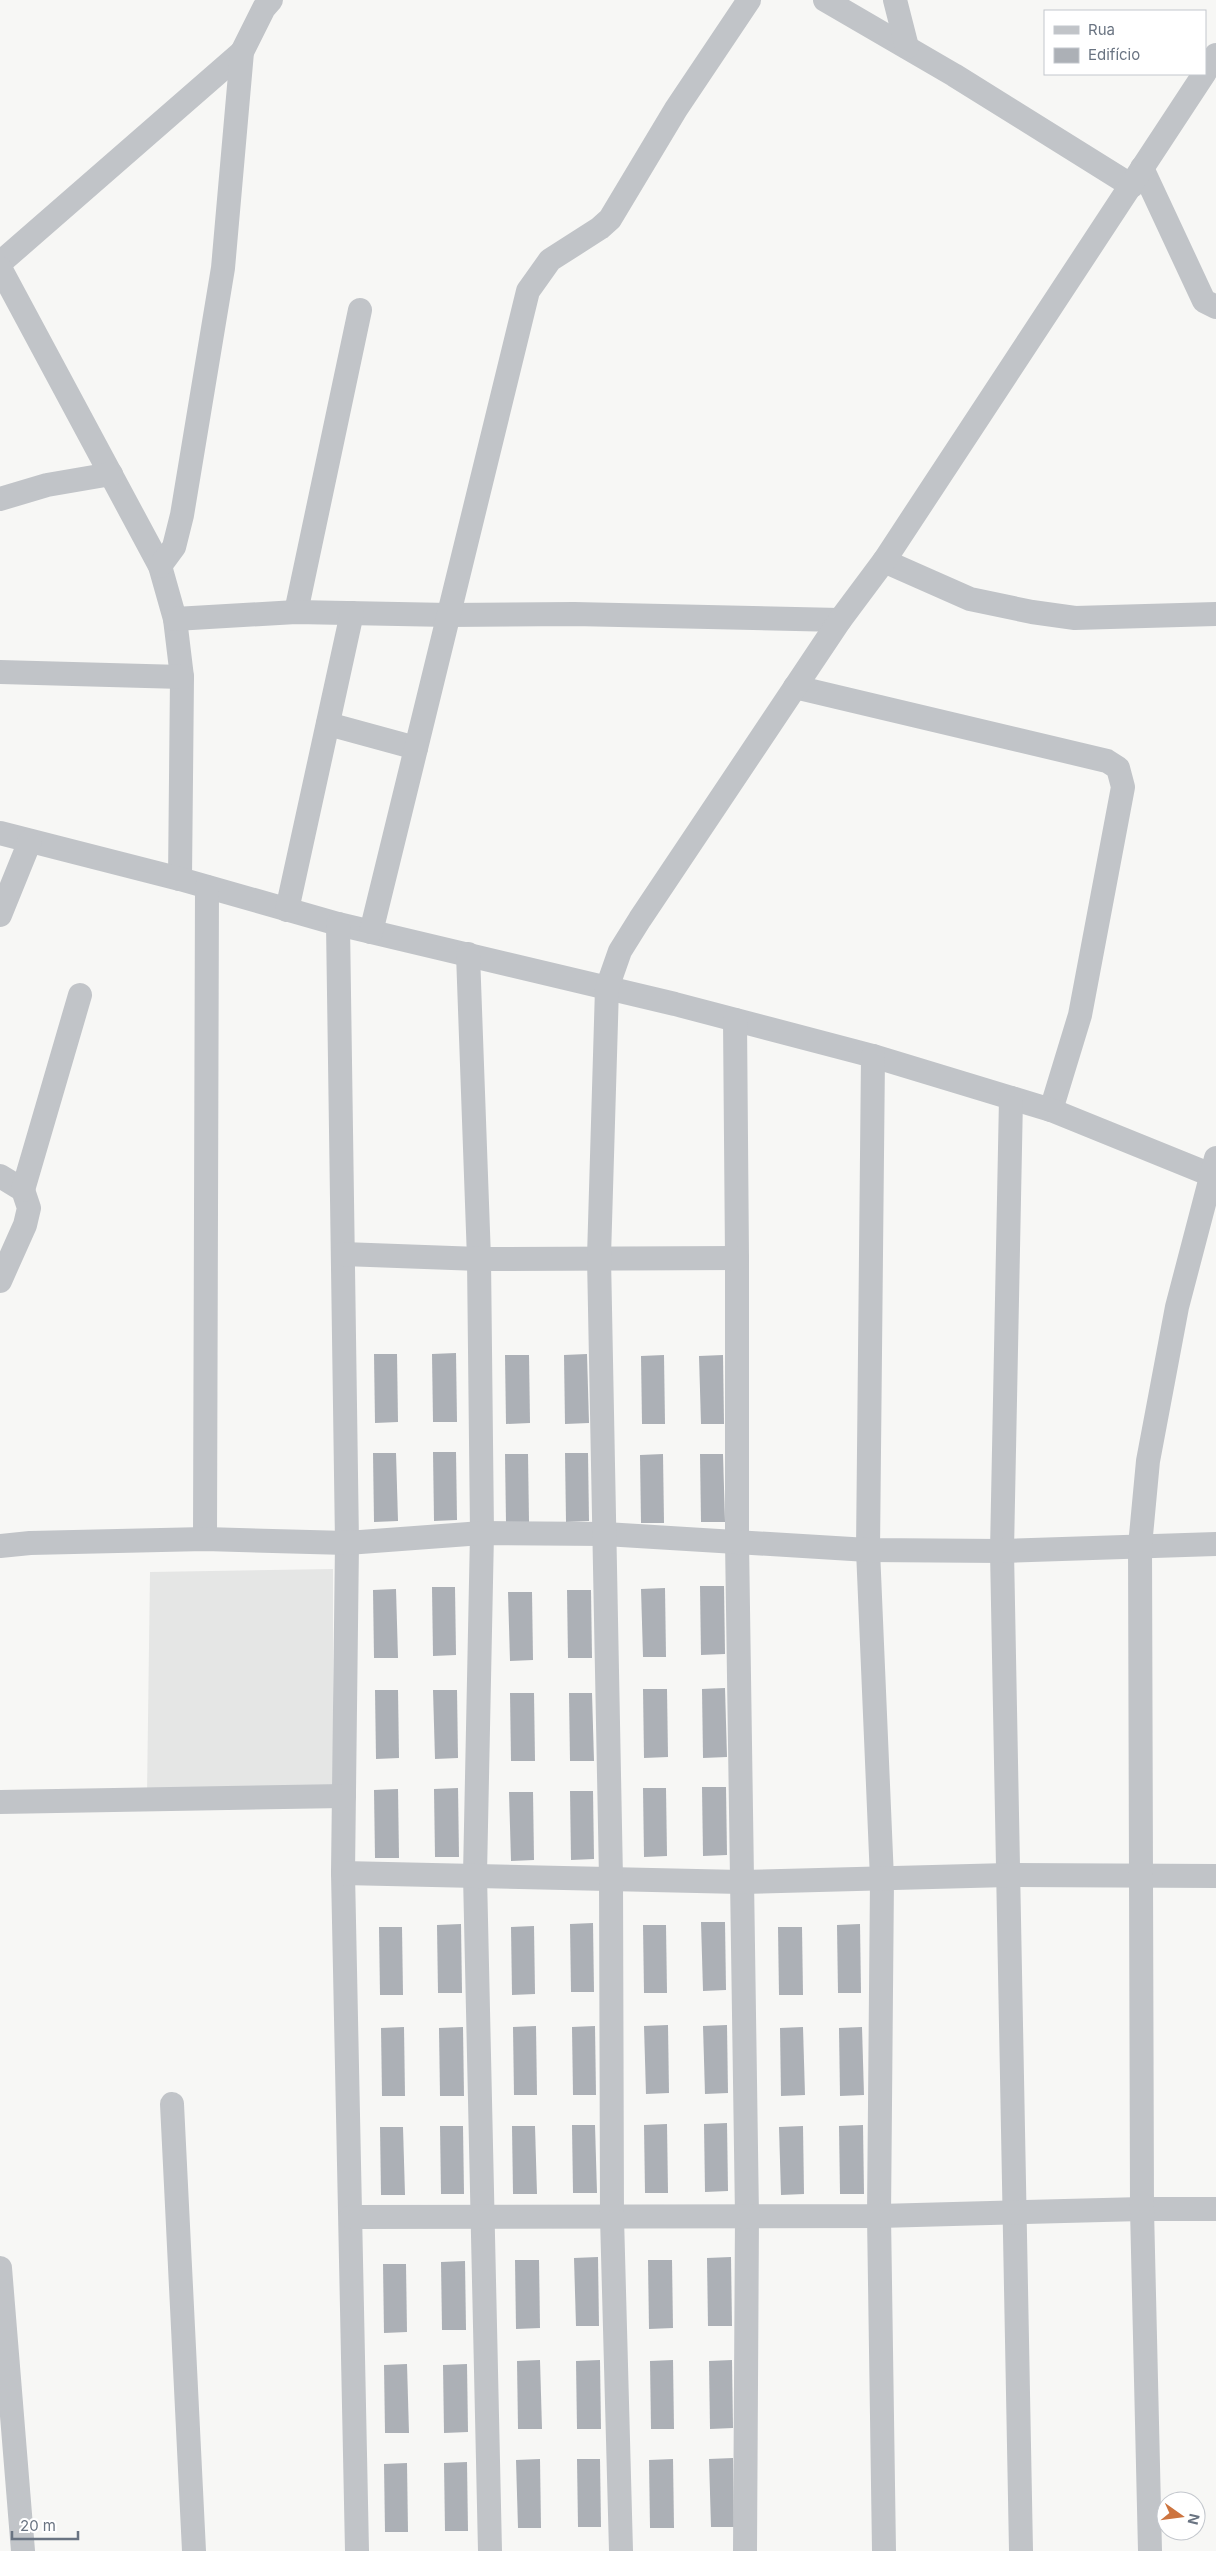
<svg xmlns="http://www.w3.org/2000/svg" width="1216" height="2551" viewBox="0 0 1216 2551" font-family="Inter,sans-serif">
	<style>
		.built { fill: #e5e6e5 }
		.building { fill: #acb0b6 }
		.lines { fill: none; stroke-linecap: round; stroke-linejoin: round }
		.street { stroke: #c1c4c8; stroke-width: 24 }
	</style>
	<rect width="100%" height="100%" fill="#f7f7f5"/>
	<path class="built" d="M333 1569V1793L147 1795 150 1572Z"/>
	<g class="building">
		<path d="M456 1353 457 1422H433L432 1354Z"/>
		<path d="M374 1354H397L398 1422 375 1423Z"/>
		<path d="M587 1354 589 1423 565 1424 564 1355Z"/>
		<path d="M505 1355H529L530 1423 506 1424Z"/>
		<path d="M664 1355 665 1424H642L641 1356Z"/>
		<path d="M723 1355 724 1424H701L699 1356Z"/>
		<path d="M433 1452H456L457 1520 434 1521Z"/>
		<path d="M373 1453H396L398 1521 374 1522Z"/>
		<path d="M565 1453H588L589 1521 566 1522Z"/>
		<path d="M505 1454H528L529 1522 506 1523Z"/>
		<path d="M663 1454 664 1523H641L640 1455Z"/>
		<path d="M700 1454H723L725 1522H701Z"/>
		<path d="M700 1586H724L725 1654 701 1655Z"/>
		<path d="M432 1587H455L456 1655 433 1656Z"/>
		<path d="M665 1588 666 1657H643L641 1589Z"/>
		<path d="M396 1589 398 1658H374L373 1590Z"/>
		<path d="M567 1590H591L592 1658H568Z"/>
		<path d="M508 1592H532L533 1660 510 1661Z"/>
		<path d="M725 1688 727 1757 703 1758 702 1689Z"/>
		<path d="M643 1689H667L668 1757 644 1758Z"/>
		<path d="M375 1690H398L399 1758 376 1759Z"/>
		<path d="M433 1690H457L458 1758 435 1759Z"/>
		<path d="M510 1693H534L535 1761H511Z"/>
		<path d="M569 1693H592L594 1761H570Z"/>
		<path d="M702 1787H726L727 1855 703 1856Z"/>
		<path d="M458 1788 459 1857H435L434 1789Z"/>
		<path d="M643 1788H666L667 1856 644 1857Z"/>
		<path d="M398 1789 399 1858H375L374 1790Z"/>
		<path d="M570 1791H593L594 1859 571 1860Z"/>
		<path d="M509 1792H533L534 1860 511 1861Z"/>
		<path d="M701 1922H725L726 1990 703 1991Z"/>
		<path d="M593 1923 594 1992H571L570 1924Z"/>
		<path d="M461 1924 462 1993H438L437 1925Z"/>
		<path d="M860 1924 861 1993H838L837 1925Z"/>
		<path d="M643 1925H666L667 1993H644Z"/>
		<path d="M534 1926 535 1994 512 1995 511 1927Z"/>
		<path d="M379 1927H402L403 1995H380Z"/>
		<path d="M778 1927H802L803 1995H779Z"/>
		<path d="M668 2025 669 2093 646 2094 644 2026Z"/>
		<path d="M727 2025 728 2093 705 2094 703 2026Z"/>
		<path d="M536 2026 537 2095H514L513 2027Z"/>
		<path d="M595 2026 596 2095H573L572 2027Z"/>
		<path d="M404 2027 405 2096H382L381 2028Z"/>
		<path d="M463 2027 464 2096H440L439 2028Z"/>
		<path d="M803 2027 805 2095 781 2096 780 2028Z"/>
		<path d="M862 2027 864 2095 840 2096 839 2028Z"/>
		<path d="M727 2123 728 2191 705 2192 704 2124Z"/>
		<path d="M667 2124 668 2193H645L644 2125Z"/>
		<path d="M572 2125H595L597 2193H573Z"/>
		<path d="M863 2125 864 2194H840L839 2126Z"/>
		<path d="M440 2126H463L464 2194H441Z"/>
		<path d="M512 2126H535L537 2194H513Z"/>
		<path d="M803 2126 804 2194 781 2195 779 2127Z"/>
		<path d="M380 2127H403L405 2195H381Z"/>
		<path d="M598 2257 599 2326H576L574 2258Z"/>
		<path d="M731 2257 732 2326H708L707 2258Z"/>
		<path d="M515 2260H539L540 2328 516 2329Z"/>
		<path d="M648 2260H672L673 2328 649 2329Z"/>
		<path d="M465 2261 466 2330H442L441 2262Z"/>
		<path d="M383 2264H406L407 2332 384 2333Z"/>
		<path d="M540 2360 542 2429H518L517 2361Z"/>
		<path d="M600 2360 601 2429H577L576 2361Z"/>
		<path d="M673 2360 674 2429H651L650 2361Z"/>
		<path d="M732 2360 733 2428 710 2429 709 2361Z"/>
		<path d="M407 2364 409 2433H385L384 2365Z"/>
		<path d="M467 2364 468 2432 444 2433 443 2365Z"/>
		<path d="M733 2458 734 2527H711L709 2459Z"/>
		<path d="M540 2459 541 2528H518L516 2460Z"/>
		<path d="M577 2459H600L601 2527H578Z"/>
		<path d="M673 2459 674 2528H650L649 2460Z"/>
		<path d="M467 2462 468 2531H445L444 2463Z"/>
		<path d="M407 2463 408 2532H385L384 2464Z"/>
	</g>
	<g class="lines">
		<g class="street">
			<path d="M825 0 954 75 1132 186"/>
			<path d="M895 0 907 47"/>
			<path d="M1205 72 1216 55"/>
			<path d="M1142 168 1204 301 1216 307"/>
			<path d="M0 263 242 52"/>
			<path d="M0 268 160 566 175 619 182 677 180 879"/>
			<path d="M0 499 47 485 111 474"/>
			<path d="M884 561 970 599 1032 612 1075 618 1216 614"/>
			<path d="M160 566 174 547 182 515 223 268 242 52 264 8 271 0"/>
			<path d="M296 612 360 310"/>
			<path d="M175 619 296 612 449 615 574 614 840 620"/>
			<path d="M0 672 182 677"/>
			<path d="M795 687 1107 761 1118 768 1123 787 1080 1015 1051 1110"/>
			<path d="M328 724 416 748"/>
			<path d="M0 833 180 879 338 924 675 1004 873 1056 1051 1110 1216 1177"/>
			<path d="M287 910 352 613"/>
			<path d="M0 915 30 841"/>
			<path d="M338 924 347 1543 343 1873 357 2551"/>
			<path d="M371 932 528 291 550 260 600 228 610 219 676 109 749 0"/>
			<path d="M468 954 479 1259 482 1533 475 1875 490 2551"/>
			<path d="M735 1020 737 1258V1541L747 2216 745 2551"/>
			<path d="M873 1056 868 1550 882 1879 879 2216 884 2551"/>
			<path d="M1011 1098 1002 1551 1021 2551"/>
			<path d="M0 1176 23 1190 29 1208 25 1225 0 1281"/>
			<path d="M23 1190 80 995"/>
			<path d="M343 1254 479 1259 737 1258"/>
			<path d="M205 1539 207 887"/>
			<path d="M0 1546 30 1543 205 1539 347 1543 482 1533 605 1534 868 1550 1002 1551 1216 1544"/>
			<path d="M0 1802 344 1796"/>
			<path d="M343 1873 741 1882 1008 1875 1216 1876"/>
			<path d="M172 2104 194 2551"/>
			<path d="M351 2217 879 2216 1142 2209H1216"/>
			<path d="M0 2268 23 2551"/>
			<path d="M621 2551 612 2217 611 1878 599 1257 607 988 620 951 640 919 840 620 884 561 1204 74"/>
			<path d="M1150 2551 1142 2209 1140 1546 1148 1461 1177 1307 1216 1158"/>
		</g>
	</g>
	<rect x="1044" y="10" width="162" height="65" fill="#ffffff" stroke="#c3c7cd"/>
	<rect x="1054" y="26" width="25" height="8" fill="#c1c4c8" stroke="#c3c7cd"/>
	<text x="1088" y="35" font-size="15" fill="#6a7482">Rua</text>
	<rect x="1054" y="48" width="25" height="15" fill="#acb0b6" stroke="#c3c7cd"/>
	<text x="1088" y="60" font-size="15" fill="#6a7482">Edifício</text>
	<g transform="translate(1181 2516) rotate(104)"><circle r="24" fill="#ffffff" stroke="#c3c7cd"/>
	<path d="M0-4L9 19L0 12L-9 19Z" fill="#cd743f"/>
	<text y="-8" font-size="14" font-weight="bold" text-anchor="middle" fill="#6a7482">N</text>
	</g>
	<path d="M12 2531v8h66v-8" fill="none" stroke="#6a7482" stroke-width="2.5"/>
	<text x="20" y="2531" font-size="15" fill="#6a7482" stroke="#ffffff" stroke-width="4" paint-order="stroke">20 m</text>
</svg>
